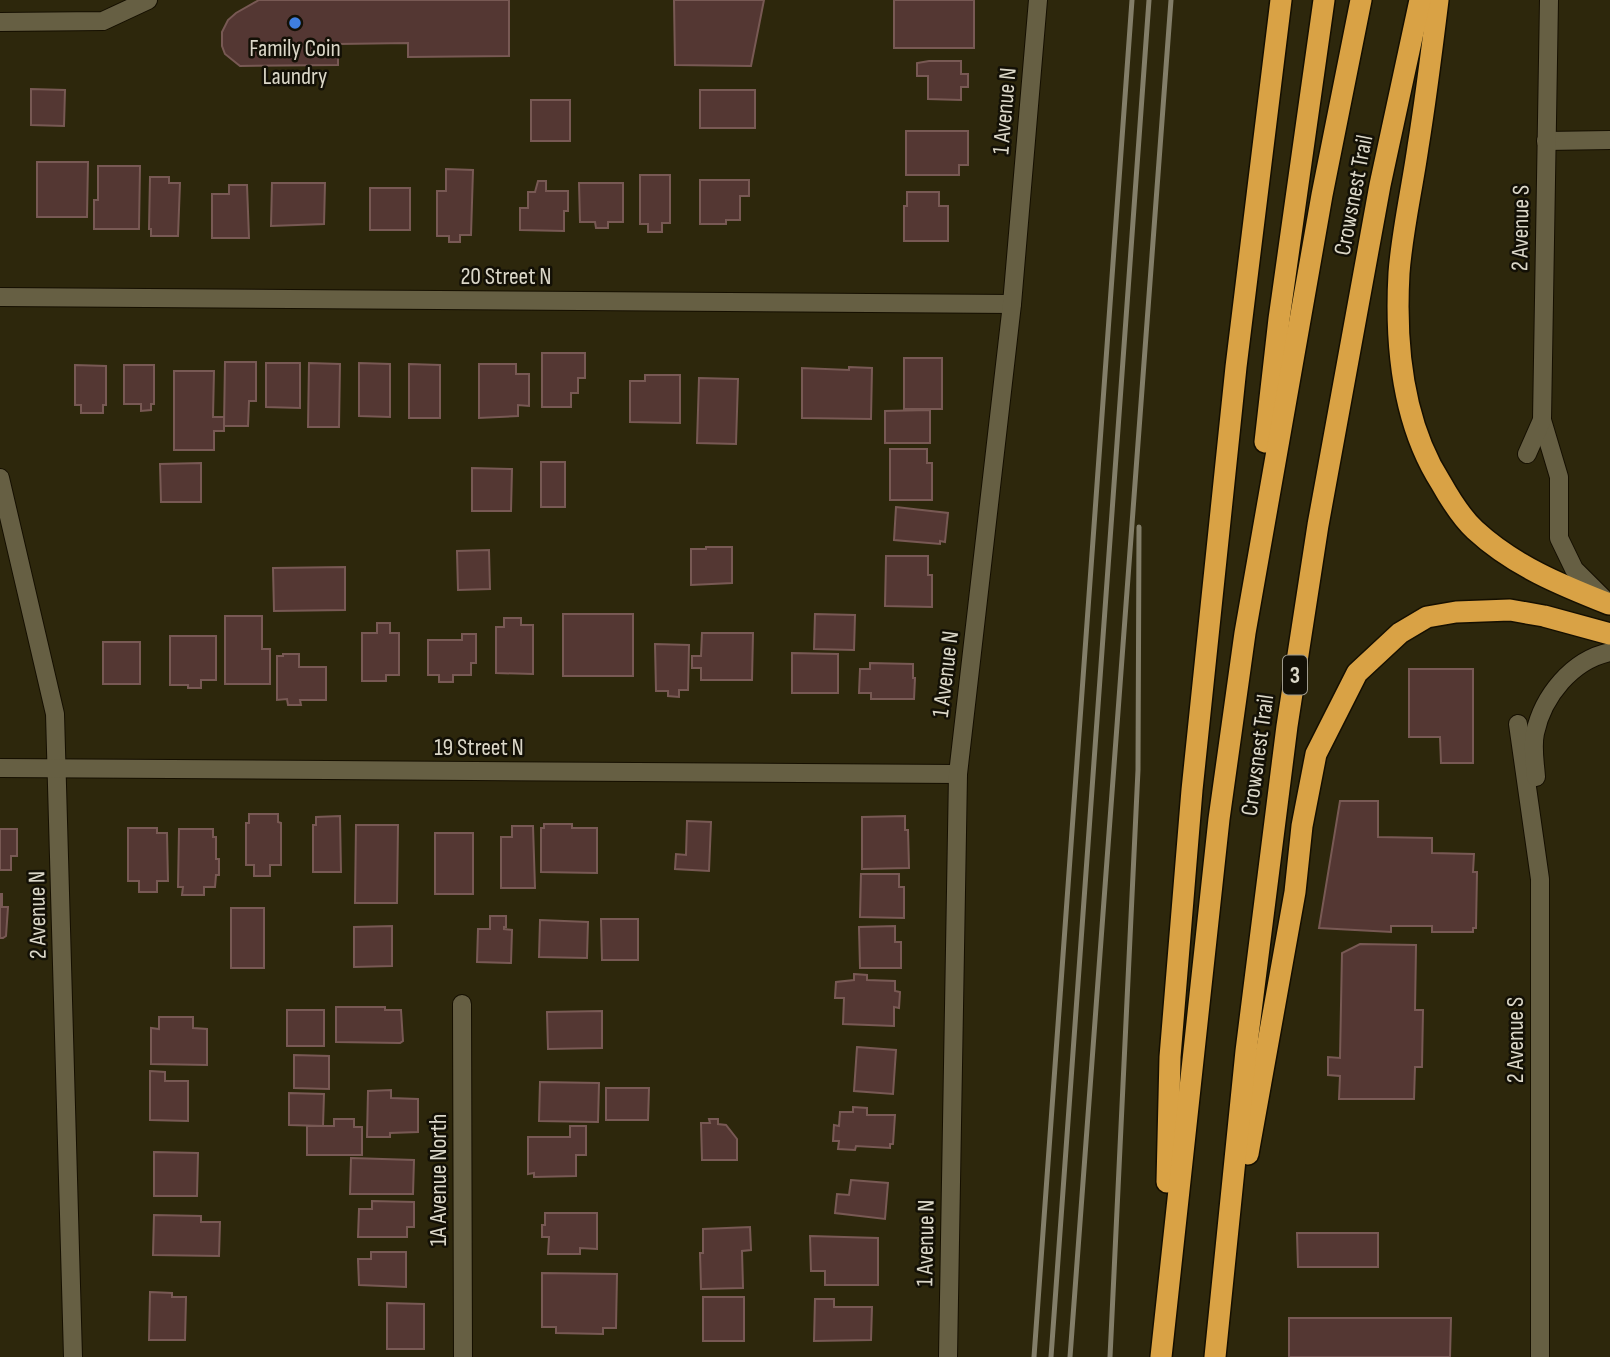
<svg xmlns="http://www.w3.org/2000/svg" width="1610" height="1357" viewBox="0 0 1610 1357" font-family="'Sofia Sans Condensed',sans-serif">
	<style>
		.building { fill: #543733; stroke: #785954; stroke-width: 2 }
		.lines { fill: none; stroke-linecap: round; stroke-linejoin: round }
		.minor-casing { stroke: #150f00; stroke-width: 20 }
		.highway-casing { stroke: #150f00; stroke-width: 24 }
		.minor { stroke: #665f43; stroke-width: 18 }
		.highway { stroke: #d9a245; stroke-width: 21 }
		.rail { stroke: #837e69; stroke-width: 5 }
		.shop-dot { fill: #3f7fe0; stroke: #131006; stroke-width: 2.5 }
		.labels { text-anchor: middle; stroke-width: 5; stroke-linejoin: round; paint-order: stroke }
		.shield { fill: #131006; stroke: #9f9b8e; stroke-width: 2 }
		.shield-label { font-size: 23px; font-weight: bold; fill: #dbd7c8 }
		.poi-label { font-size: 24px; fill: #dbd7c8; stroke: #131006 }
		.street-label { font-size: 24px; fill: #dbd7c8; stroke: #131006 }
	</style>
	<rect width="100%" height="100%" fill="#2d270c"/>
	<g class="building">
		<path d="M259 0H509V56L408 57V43L338 44V65L240 66 225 54 222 46V32L228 20 236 13Z"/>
		<path d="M674 0H764L751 66 675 65Z"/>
		<rect x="894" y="0" width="80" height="48"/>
		<path d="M929 61H961V74H968V87H961V100L928 99V76H917V63Z"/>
		<path d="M31 89 65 90 64 126 31 125Z"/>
		<rect x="700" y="90" width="55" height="38"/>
		<rect x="531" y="100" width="39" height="41"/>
		<path d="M906 131H968V165H959V175H906Z"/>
		<path d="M37 162H88L87 217H37Z"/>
		<path d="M98 166H140L139 229H94V200H98Z"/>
		<path d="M446 169 473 170 471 235H460V242H449V236H437V191H446Z"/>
		<path d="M640 175H670V223H662V232H648V224H640Z"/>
		<path d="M150 177H169V183H180L178 236H151V229H149Z"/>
		<path d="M700 180H749V196H740V220H726V224H700Z"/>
		<path d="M538 181H546V191H568V211H564V231L520 230V208H528V192H535Z"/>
		<path d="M272 183H325L324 224 271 226Z"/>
		<path d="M579 183H623V222H608V228H596L595 222H580Z"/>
		<path d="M229 185H247L249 238H212V194H229Z"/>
		<rect x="370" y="188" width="40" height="42"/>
		<path d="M907 192H939V206H948V241H904V206H907Z"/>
		<path d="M542 353H585V378H578V393H571V407H542Z"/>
		<rect x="904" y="358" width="38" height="51"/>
		<path d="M225 362H256V401H249L248 426H224Z"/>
		<path d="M266 363H300V408L266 407Z"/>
		<path d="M309 363 340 364 339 427H308Z"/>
		<path d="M359 363 390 364V417L359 416Z"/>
		<path d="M409 364 440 365V418H409Z"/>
		<path d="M479 364H516V374H529V406L518 405V416L479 418Z"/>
		<path d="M75 365 106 366V405H103V413H81V405H75Z"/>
		<path d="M124 365H154V404H151V410L141 411V404H124Z"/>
		<path d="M849 367 872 368 871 419 802 418V368L849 370Z"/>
		<path d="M174 371H214L213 417H224V431H214V450H174Z"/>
		<path d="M645 375H680V423L630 422V381H645Z"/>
		<path d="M699 378 738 379 736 444 697 443Z"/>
		<path d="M930 410V443H885V411Z"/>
		<path d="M890 449H927V463H932V500H890Z"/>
		<rect x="541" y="462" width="24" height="45"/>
		<path d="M201 463V502H161L160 464Z"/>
		<path d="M472 468 512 469 511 511H472Z"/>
		<path d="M896 507 948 513 945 542 940 541V544L894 540Z"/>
		<path d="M706 547H732V583L691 585V549H706Z"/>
		<path d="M489 550 490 589 458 590 457 551Z"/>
		<path d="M886 556H928V575H932V607L885 606Z"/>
		<path d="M345 567V610L274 611 273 568Z"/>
		<rect x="563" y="614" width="70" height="62"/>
		<path d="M815 614 855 615 854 650 814 649Z"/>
		<path d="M225 616H262V649H270V684H225Z"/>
		<path d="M504 618H521V625H533V674L496 673V627H504Z"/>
		<path d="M377 623H390V633H399V675H386V681H362V633H377Z"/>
		<path d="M702 633H753L752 680H701V668H692V656H701Z"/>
		<path d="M462 634H476V663H471V675H453V682H439V675H428V640H462Z"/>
		<path d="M170 636H216V680H201V688H188V685H170Z"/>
		<rect x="103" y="642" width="37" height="42"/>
		<path d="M655 644 689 645 688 690H679V697L668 696V691H656Z"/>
		<path d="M792 653 838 654V693H792Z"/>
		<path d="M283 654H299V667H326V700H300L301 705H288L287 699 277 700V656H283Z"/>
		<path d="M870 663 913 664V678H915L914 699H871V693H859L860 669H870Z"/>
		<path d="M1409 669H1473V763H1441L1440 737H1409Z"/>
		<path d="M1340 801H1378V837L1432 838V853L1474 854 1473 872H1477L1476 928H1473V932H1432V926H1391V932L1319 928Z"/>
		<path d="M249 814H278V822L281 823V865H270V876H254V865H246V823H249Z"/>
		<path d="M340 816 341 872H313V825H316V817Z"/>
		<path d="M905 816V830H908L909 868 862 869V817Z"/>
		<path d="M687 821 711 822 709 871 675 869 676 854 686 855Z"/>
		<path d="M544 824H572V828H597V873L541 872V828H544Z"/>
		<path d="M356 825H398L397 903H355Z"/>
		<path d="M512 826H533L535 888H501V837H512Z"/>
		<path d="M128 828H157V833H167L168 881H157V892H139V881H128Z"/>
		<path d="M0 829H17V856H11V870H0Z"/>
		<path d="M179 829H213V837H216V859H219V875H216L215 887H204V895H182L183 887H178Z"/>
		<rect x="435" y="833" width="38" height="61"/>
		<path d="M861 874H899V887H904V918L860 917Z"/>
		<path d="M0 894H2V907H8L6 936 3 938H0Z"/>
		<rect x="231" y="908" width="33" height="60"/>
		<path d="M490 916H506V927H504V929L512 930 511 963 477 962 478 929H490Z"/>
		<path d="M601 919H638V960H602Z"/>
		<path d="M540 920 588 922 587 958 539 957Z"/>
		<path d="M392 926V966L354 967V927Z"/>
		<path d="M895 926V942H901V968H860L859 927Z"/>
		<path d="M1360 944 1416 945 1415 1010H1423L1422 1067H1415L1414 1099H1339L1340 1076 1328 1075V1057L1340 1058 1342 953Z"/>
		<path d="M854 974 867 975V980L895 981V991L900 992 899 1008 894 1007V1026L843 1024 844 998H835L836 982 854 980Z"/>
		<path d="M336 1007H385V1010H401L403 1041 400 1043 336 1042Z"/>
		<rect x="287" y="1010" width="37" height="36"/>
		<path d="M602 1011V1048L548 1049 547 1012Z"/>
		<path d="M159 1017H193V1028L207 1029V1065L151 1064V1028L159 1029Z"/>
		<path d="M857 1047 896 1050 893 1094 854 1091Z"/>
		<path d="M294 1055 329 1056V1089L294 1088Z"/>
		<path d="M150 1071 165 1072V1081H188V1121L150 1120Z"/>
		<path d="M540 1082 599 1083 598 1122 539 1121Z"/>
		<path d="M606 1088H649L648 1120H606Z"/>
		<path d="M391 1090V1098L418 1099V1132L390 1133V1137H367L368 1091Z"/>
		<path d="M289 1093 324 1094 323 1126 289 1125Z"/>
		<path d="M853 1107 867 1108V1115H895L893 1144H890V1148L856 1146 855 1150 838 1149 839 1141H833L834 1125 839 1126 840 1112H853Z"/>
		<path d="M334 1119H354V1127H362V1155H307V1126H334Z"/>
		<path d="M709 1119H718V1124L726 1125 737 1139V1160H702L701 1123H710Z"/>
		<path d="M570 1126H586V1155H576V1176L534 1177V1173L528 1174V1137H570Z"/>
		<path d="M154 1152 198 1153 197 1196H154Z"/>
		<path d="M351 1158 414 1160 413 1194H350Z"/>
		<path d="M851 1180 888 1183 885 1219 835 1213 837 1194 849 1195Z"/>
		<path d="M372 1201 414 1202V1227H407V1237H358L359 1209H372Z"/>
		<path d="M545 1213H597V1249L580 1248V1254H548L549 1237H542V1225H545Z"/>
		<path d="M154 1215 201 1216V1222H220L219 1256 153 1255Z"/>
		<path d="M750 1227 751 1250 742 1251 743 1288 701 1289 700 1253H703V1229Z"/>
		<path d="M1297 1233H1378V1267H1298Z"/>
		<path d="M810 1236 878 1238V1285H825V1271H811Z"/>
		<path d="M371 1252H406V1287L359 1285 358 1259H371Z"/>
		<path d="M542 1273 617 1274 616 1328H603V1334L556 1333V1327H542Z"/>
		<path d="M150 1292 172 1293V1297H186L185 1340H149Z"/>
		<rect x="703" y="1297" width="41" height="44"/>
		<path d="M815 1299H834V1307H872L871 1340 814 1341Z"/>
		<path d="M387 1303 424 1304V1349H387Z"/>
		<path d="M1289 1318H1451L1450 1357H1289Z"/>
	</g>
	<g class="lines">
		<g class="minor-casing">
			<g id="minor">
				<path d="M0 22 103 21 148 0"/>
				<path d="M1546 141 1610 140"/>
				<path d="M0 297 1012 304"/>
				<path d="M1542 420 1559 477V538L1574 569 1607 602"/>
				<path d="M1527 454 1542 420 1549 0"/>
				<path d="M0 478 55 714 73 1357"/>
				<path d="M1518 724 1540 879V1357"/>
				<path d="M0 768 958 774"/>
				<path d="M1536 777C1535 763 1532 747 1535 733 1543 696 1572 660 1610 652"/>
				<path d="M462 1004 463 1357"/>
				<path d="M948 1357 958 774 1012 304 1038 0"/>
			</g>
		</g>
		<g class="highway-casing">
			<g id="highway">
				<path d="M1438 0C1432 49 1426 98 1418 147 1412 189 1402 232 1399 273 1395 345 1402 422 1441 483 1450 499 1462 518 1475 530 1514 566 1561 585 1609 604"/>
				<path d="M1265 442 1279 319 1324 0"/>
				<path d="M1248 1154 1295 892 1302 826 1316 754 1357 673 1400 633 1427 617 1456 612 1510 610 1544 616 1610 634"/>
				<path d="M1167 1182 1170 1057 1192 790 1236 367 1281 0"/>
				<path d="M1161 1357 1219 819 1245 633 1322 195 1361 0"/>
				<path d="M1215 1357 1246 1051 1287 726 1318 525 1380 185 1420 0"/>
			</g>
		</g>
		<use href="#minor" class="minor"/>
		<use href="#highway" class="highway"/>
		<g class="rail">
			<path d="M1034 1357 1132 0"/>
			<path d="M1051 1357 1149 0"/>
			<path d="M1070 1357 1171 0"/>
			<path d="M1110 1357 1138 770 1139 527"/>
		</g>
	</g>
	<circle class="shop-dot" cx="295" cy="23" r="7"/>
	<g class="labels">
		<rect class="shield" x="1283" y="655.5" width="24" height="39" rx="5"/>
		<g class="shield-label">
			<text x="1295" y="683">3</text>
		</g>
		<g class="poi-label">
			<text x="295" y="56">Family Coin<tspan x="295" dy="28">Laundry</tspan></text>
		</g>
		<g class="street-label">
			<text transform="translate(1004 111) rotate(-85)" y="8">1 Avenue N</text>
			<text transform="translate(1353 195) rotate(-79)" y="8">Crowsnest Trail</text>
			<text transform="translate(1520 228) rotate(-89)" y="8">2 Avenue S</text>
			<text x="506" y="284">20 Street N</text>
			<text transform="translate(945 674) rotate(-83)" y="8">1 Avenue N</text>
			<text x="479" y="755">19 Street N</text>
			<text transform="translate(1257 755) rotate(-82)" y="8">Crowsnest Trail</text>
			<text transform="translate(37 915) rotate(-91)" y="8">2 Avenue N</text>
			<text transform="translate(1515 1040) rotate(-90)" y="8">2 Avenue S</text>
			<text transform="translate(438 1180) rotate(-90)" y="8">1A Avenue North</text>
			<text transform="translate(925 1243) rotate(-89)" y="8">1 Avenue N</text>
		</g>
	</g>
</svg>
